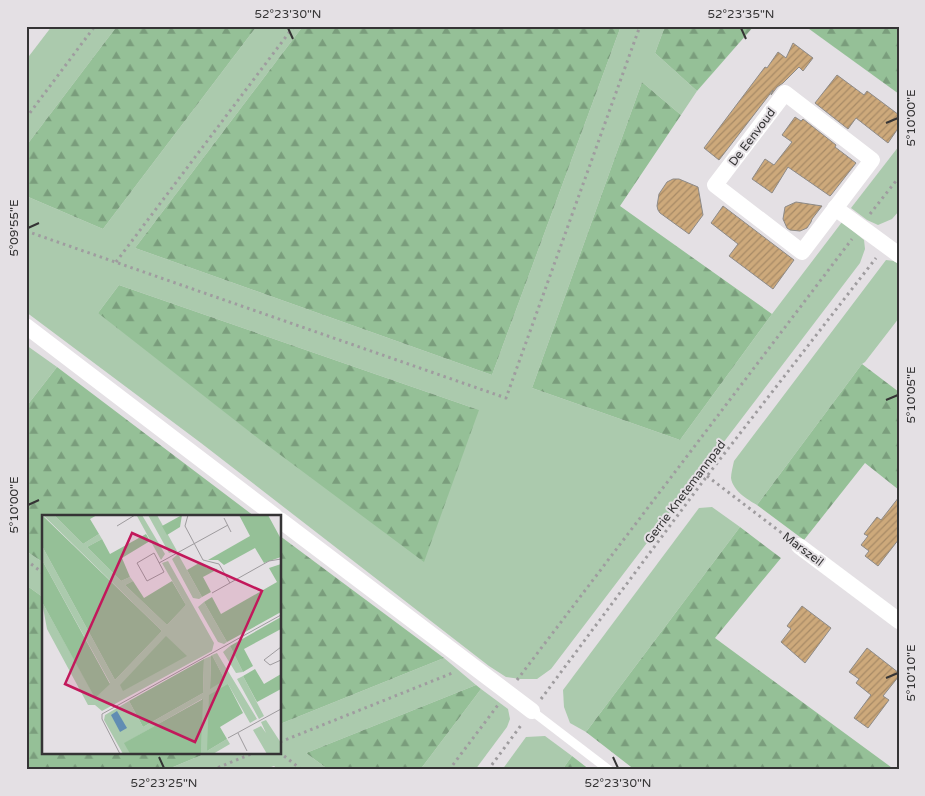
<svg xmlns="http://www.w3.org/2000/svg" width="925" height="796" viewBox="0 0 925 796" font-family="'Varela Round',sans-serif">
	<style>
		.green { fill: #abcaad; fill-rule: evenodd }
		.forest { fill: url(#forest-firs) }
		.building { fill: url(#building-hatch); stroke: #8d8a87 }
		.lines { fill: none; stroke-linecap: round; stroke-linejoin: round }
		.path { stroke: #9f9c9f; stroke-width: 3; stroke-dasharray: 2.5 4; stroke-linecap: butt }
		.lane { stroke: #fff; stroke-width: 9 }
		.street { stroke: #fff; stroke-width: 16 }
		.ticks { fill: none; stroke: #353435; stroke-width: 2 }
		.labels { text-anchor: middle; stroke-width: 4; stroke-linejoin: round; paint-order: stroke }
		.street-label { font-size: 12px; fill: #353435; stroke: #e4e0e4 }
		.inset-road { fill: none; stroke: #9e9b9e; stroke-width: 1 }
		.view { fill: #c2185b; fill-opacity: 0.15; stroke: #c2185b; stroke-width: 2.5 }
		.inset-edge { fill: none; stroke: #353435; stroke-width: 2.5 }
		.neatline { fill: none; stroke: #353435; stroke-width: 2 }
		.ticks-label { font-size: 12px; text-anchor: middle; fill: #353435 }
	</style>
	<defs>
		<pattern id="forest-firs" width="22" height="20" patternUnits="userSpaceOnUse" patternTransform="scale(1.25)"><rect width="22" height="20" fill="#95c097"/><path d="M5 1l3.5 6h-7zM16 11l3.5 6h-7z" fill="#7a9d7c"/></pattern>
		<pattern id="building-hatch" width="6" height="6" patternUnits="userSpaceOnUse" patternTransform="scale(1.25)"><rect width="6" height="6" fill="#cda97b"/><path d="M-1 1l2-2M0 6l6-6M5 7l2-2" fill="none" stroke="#a78a66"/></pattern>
	</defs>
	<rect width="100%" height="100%" fill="#e4e0e4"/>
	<g class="green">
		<path d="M52 26H117L26 146V60Z"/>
		<path d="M257 26H303L135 248 492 375 621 26H665L655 53 697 91 681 115 642 82 532 388 680 440 772 314 842 222 864 240 865 249 860 263 551 669 537 679H520L506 677 489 666 201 443 26 312V196L103 229ZM119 285 479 410 98 313Z"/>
		<path d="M899 146V211L892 219 878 225 867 220 851 208Z"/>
		<path d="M886 260 894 261 899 264V318L865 362 862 364 757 505C747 499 733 491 731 478 731 473 733 466 734 461Z"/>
		<path d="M26 345 57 367 26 407Z"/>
		<path d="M712 507 740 527 586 732 570 723 564 707 563 690 699 508Z"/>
		<path d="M26 551 44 563V598L26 585Z"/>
		<path d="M444 658 476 685 306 753 329 770H279L274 766 263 770H166L209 752H280V724Z"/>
		<path d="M481 689 508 709 510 719 507 727 475 770H420Z"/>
		<path d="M545 736 572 756 562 770H502L526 737Z"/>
	</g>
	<g class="forest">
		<path d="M117 26H257L103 229 26 196V146Z"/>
		<path d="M303 26H621L492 375 135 248Z"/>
		<path d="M665 26H754L697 91 655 53Z"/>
		<path d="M805 26H894L899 30V94Z"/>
		<path d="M642 82 681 115 620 206 772 314 680 440 532 388Z"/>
		<path d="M119 285 479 410 424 562 259 439 98 313Z"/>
		<path d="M862 364 899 392V490L865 463 804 540 757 505Z"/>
		<path d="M57 367 254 516H44V563L26 551V407Z"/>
		<path d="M740 527 781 558 715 638 895 770H635L586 732Z"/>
		<path d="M280 536 444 658 280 724Z"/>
		<path d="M26 585 44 598V752H209L166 770H26Z"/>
		<path d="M476 685 481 689 420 770H329L306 753Z"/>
		<path d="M572 756 590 770H562Z"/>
	</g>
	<g class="building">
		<path d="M793 43 813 58 803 71 799 67 783 83 777 87 771 95 773 90 719 160 704 148 765 67 767 68 778 52 786 58Z"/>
		<path d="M837 75 864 95 867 91 899 115V127L888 143 856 118 848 129 815 103Z"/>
		<path d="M795 117 801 121 803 119 836 145 835 147 856 163 831 195 830 196 788 167 772 193 752 179 765 159 774 165 792 142 782 135Z"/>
		<path d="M673 179H679L698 187 703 215 689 234 660 213 658 210 657 206 659 194 667 182Z"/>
		<path d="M796 202 822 206 812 219 811 222 807 228 800 231 790 230 787 228 783 219 785 207Z"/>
		<path d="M723 206 794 260 773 289 729 256 738 244 711 223Z"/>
		<path d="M899 497V539L878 566 865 556 869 551 861 545 868 536 864 534 877 517 881 520Z"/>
		<path d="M802 606 831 628 805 663 781 642 791 629 787 626Z"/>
		<path d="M867 648 899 673V676L883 696 889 700 868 728 854 718 871 695 856 683 859 679 849 672Z"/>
	</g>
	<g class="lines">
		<g class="path">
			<path d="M26 118 95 26"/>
			<path d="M870 214 899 177"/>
			<path d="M26 231 506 398 640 26"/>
			<path d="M116 262 294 26"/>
			<path d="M707 476 787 537"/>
			<path d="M26 560 44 574"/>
			<path d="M517 680 852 239"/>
			<path d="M541 699 707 476 876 258"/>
			<path d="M280 742 455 672"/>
			<path d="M279 752 302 770"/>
			<path d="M212 770 256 752"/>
			<path d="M449 770 498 705"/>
			<path d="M488 770 522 724"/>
		</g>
		<path class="lane" d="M532 711 609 770"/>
		<g class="street">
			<path d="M785 93 872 160 802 252 715 185Z"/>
			<path d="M835 208 899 255"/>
			<path d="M26 326 275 516"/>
			<path d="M280 520 532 711"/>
			<path d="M799 546 899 621"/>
		</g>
	</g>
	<path class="ticks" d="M288 28 293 39M741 28 746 39M886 123 898 118M28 228 39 223M886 400 898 395M28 505 39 500M886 678 898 673M159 757 164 768M613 757 618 768"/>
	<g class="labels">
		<g class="street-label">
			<text transform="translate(752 137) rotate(-53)" y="4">De Eenvoud</text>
			<text transform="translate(685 492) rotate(-53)" y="4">Gerrie Knetemannpad</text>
			<text transform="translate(803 549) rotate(37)" y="4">Marszeil</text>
		</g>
	</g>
	<g transform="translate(42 515)">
		<rect width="239" height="239" fill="#e4e0e4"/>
		<path d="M1 0H12L41 29 57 19 60 24 45 32 79 66 88 62 91 66 83 70 125 110 144 90 120 48 126 46 172 128 170 136 60 196 53 190H46L5 114 0 87 53 182 68 168 0 45V31L73 165 120 116ZM100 0 123 39 119 45 95 1ZM106 0H115L135 36 127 38ZM136 39 160 82 157 84 151 83 130 44ZM162 87 185 127 182 129 176 127 156 92ZM188 131 201 157 194 158 181 137ZM175 138 215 204 208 208 186 169 165 236 185 224 188 229 171 239H159L160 184 83 228 88 239H81L62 205 63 200 87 186 101 212 161 178 162 144 169 141 168 173 183 165 170 140ZM201 161 222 201 217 204 195 164ZM224 205 239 228V239H225L211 215 219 211 224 218 219 207Z" fill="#abcaad"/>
		<path d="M0 0 120 116 73 165 0 31ZM12 0H55L48 4 57 19 41 29ZM140 0 138 12 125 20 120 11ZM197 0H226L239 24V42L222 48 213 33 182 50 176 45H166L208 21ZM104 19 108 26 80 43 88 62 79 66 45 32 60 24 68 39ZM0 45 68 169 53 183 0 87ZM157 48 165 53 176 54 161 62 169 77 160 82 145 55ZM239 49V97L185 127 162 87 170 82 179 99 235 67 227 53ZM91 66 102 83 130 66 144 90 125 110 83 70ZM239 102V114L202 134 211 151 201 157 188 131ZM124 121 145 141 81 176 78 170ZM170 140 183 165 168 174 169 141ZM162 144 161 178 101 212 87 186ZM213 154 222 169 239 159V174L215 187 201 161ZM186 169 201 198 178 212 185 224 165 236 167 180ZM161 184 159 239H88L82 228Z" fill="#95c097"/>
		<path d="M75 196 85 213 78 217 69 200Z" fill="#618db3"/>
		<path class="inset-road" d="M146 0 143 11 161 45 177 49 188 68M182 3 189 17M75 11 93 0M112 38 122 57 105 66 95 48ZM117 48 186 10M170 78 227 46 239 44M239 132 222 145 228 150 239 145M196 218 205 236M186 223 239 194M78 239 60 204V199L239 100"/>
		<path class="view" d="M90 18 220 76 153 227 23 169Z"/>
		<rect width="239" height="239" class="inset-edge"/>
	</g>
	<rect width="925" height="796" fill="none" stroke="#e4e0e4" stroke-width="55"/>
	<rect x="28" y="28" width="870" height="740" class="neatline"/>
	<g class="ticks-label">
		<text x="288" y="18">52°23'30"N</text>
		<text x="741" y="18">52°23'35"N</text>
		<text transform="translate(911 118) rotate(-90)" y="4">5°10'00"E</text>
		<text transform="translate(14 228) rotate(-90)" y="4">5°09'55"E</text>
		<text transform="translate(911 395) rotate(-90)" y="4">5°10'05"E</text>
		<text transform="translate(14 505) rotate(-90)" y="4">5°10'00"E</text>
		<text transform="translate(911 673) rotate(-90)" y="4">5°10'10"E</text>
		<text x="164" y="787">52°23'25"N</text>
		<text x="618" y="787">52°23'30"N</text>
	</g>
</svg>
